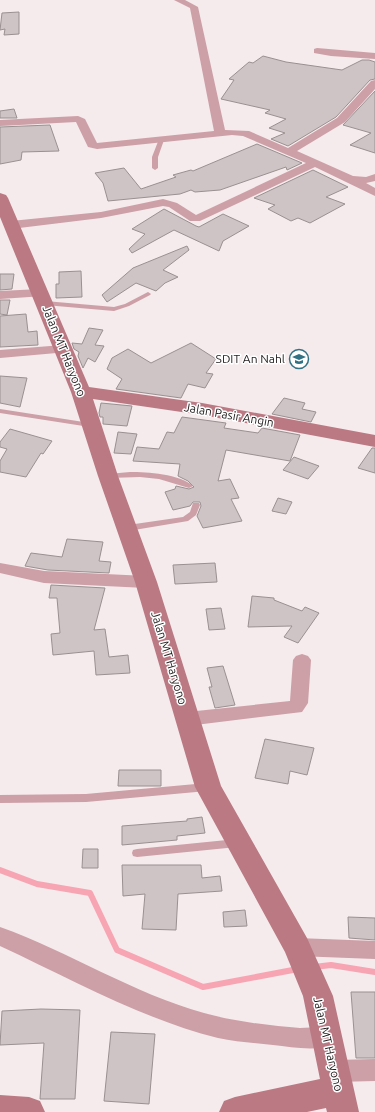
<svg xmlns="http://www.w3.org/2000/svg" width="375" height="1112" viewBox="0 0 375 1112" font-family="Ubuntu,sans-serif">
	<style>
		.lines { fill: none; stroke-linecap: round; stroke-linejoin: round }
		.stream { stroke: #f7a5b2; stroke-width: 6 }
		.building { fill: #cec4c5; stroke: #9a9091 }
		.lane { fill: #cd9fa6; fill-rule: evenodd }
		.street { fill: #cd9fa6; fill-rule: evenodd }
		.secondary { fill: #ba7983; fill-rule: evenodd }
		.labels { text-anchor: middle; stroke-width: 3; stroke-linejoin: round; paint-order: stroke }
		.street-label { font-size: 12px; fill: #1f1b1c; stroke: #fff }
		.poi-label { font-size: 12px; fill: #1f1b1c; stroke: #fff; text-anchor: end }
	</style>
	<rect width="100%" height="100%" fill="#f5eaec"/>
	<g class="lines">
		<g class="stream">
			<path d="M0 870 37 884 90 893 117 950 203 987 298 969"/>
			<path d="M314 967 331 965 375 972"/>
		</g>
	</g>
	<g class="building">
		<path d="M19 12V34L4 35 5 29 0 30 2 13Z"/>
		<path d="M263 56 286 62 342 70 362 60H369L375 62V79L370 80 336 117 288 146 271 139 285 133 269 128 286 119 265 113 270 110 221 99 234 80 229 79 249 62 253 63Z"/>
		<path d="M375 91V153L350 145 371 133 343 125Z"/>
		<path d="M14 109 17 118H0V111Z"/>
		<path d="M50 125 59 151 22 152 21 160 0 164V127Z"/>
		<path d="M257 144 302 163 287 170 286 167 220 190 195 192 191 190 180 194 108 201 103 183 95 173 124 168 141 189 176 177 173 175 191 170 193 171Z"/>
		<path d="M313 170 348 187 326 197 345 204 310 223 298 218 291 221 268 209 275 205 254 198Z"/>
		<path d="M164 209 196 226 199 227 223 214 249 226 223 241 219 251 174 230 132 253 129 249 145 234 132 229Z"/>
		<path d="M187 246 189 250 163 270 178 277 165 283 156 291 136 283 107 302 102 295 133 268Z"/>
		<path d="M81 271 82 297 56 298V284H59V272Z"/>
		<path d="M0 274H14L12 289 0 290Z"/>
		<path d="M0 300H10L7 315 0 314Z"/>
		<path d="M26 314 28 332 37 331 38 345 0 347V316Z"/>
		<path d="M89 328 103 330 95 345 104 346 95 362 88 358 83 368 78 356 79 352 74 349 72 343 82 344Z"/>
		<path d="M191 343 216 359 206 373 213 374 205 388 188 384 181 398 116 389 122 379 107 369 112 358 128 349 151 363Z"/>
		<path d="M0 376 27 378 20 407 0 403Z"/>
		<path d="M284 398 305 403 302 409 316 412 311 422 272 414Z"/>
		<path d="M101 403 132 406 127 426 103 424V417H100L99 413Z"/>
		<path d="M182 417 226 423 224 428 258 433 262 428 300 435 290 461 226 450 218 481 230 479 239 498 231 499 242 521 203 528 197 516 201 506 200 502H193L190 506 173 510 165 492 175 489 176 486 189 489 194 487 188 481 178 476 180 464 133 461 137 447 159 449 167 432 174 433Z"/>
		<path d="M10 429 52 441 43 454 41 453 26 477 0 472V461L7 449 0 447V442Z"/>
		<path d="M118 432 137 434 131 454 114 453Z"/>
		<path d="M372 448H375V473L358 468Z"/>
		<path d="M294 457 319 466 308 479 283 470Z"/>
		<path d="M278 498 292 502 286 514 272 511Z"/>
		<path d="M67 539 103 542 99 561 111 562 109 573 48 570 25 566 31 553 62 557Z"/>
		<path d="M215 563 217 582 175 584 173 565Z"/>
		<path d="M51 585 105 588 94 630 105 629 109 657 128 655 130 673 96 675 94 651 53 655 51 634 60 633 57 598H49Z"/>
		<path d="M252 596 274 598V600L302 611 305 607 319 613 298 643 284 637 292 626 248 627Z"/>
		<path d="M221 608 225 629 209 630 206 609Z"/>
		<path d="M223 666 235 705 215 708 209 687H212L207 668Z"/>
		<path d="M265 739 314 748 307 775 290 771 288 784 255 778Z"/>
		<path d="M119 770H161V786H118Z"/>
		<path d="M202 817 205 833 177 836V840L122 845V826L187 821V819Z"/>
		<path d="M83 849H98V868H82Z"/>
		<path d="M122 865H201L202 878 220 876 222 891 178 894 176 930 142 929 145 894 123 896Z"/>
		<path d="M245 910 247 926 224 927 223 912Z"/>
		<path d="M348 917 375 918V940L349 938Z"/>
		<path d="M351 992H375V1058H356Z"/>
		<path d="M41 1009 80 1010 75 1099H40L44 1043 0 1045 2 1011Z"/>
		<path d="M111 1032 155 1034 149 1104 104 1101Z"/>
	</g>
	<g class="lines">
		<g class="lane">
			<path d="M159 139 164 140 158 157V168L155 170 152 168V157Z"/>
			<path d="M148 292 151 294 150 295 129 306 114 311 45 305 42 303 45 301 114 307 125 304Z"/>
			<path d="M0 409 90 423 94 425 90 427 0 413Z"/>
			<path d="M130 472C147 472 180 474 193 486L189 488 159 479 140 477 108 478 104 476 108 474Z"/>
			<path d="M193 503H199L200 505 196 515 188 521 128 531 124 528 128 525 183 517 190 512Z"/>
			<path d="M207 783 210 784 212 787 210 790 207 791 86 802 0 803V795L86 794Z"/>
			<path d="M237 839 240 840 242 843 240 846 237 847 137 857 133 856 132 853 133 850 137 849Z"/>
		</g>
		<g class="street">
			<path d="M174 0H185L198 7 225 130 249 131 288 148 337 118 371 81 375 80V89L345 122 297 151 353 176 366 177 375 174V181L366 183 375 188V196L315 167 200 221H190L169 207 163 206 101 218 11 229 7 227 5 225 11 221 101 212 163 199 177 203 196 215 306 163 243 136 232 135 97 149 88 147 76 122 0 126V120L78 116 85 119 97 143 214 131 190 8Z"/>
			<path d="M317 48 375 53V59L331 56 314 53V49Z"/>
			<path d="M40 289 44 290 46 293 44 296 0 299V291Z"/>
			<path d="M63 345 68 346 70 349 68 352 0 358V350Z"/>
			<path d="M0 563 44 571 146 576 152 578 154 582 152 586 146 588 44 583 0 573Z"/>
			<path d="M302 654 308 656 311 660 308 703 302 712 187 726 181 724 178 719 181 714 187 712 290 701 293 660 296 656Z"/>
			<path d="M0 927C70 952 132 993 204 1013 232 1021 271 1026 300 1028 313 1028 324 1025 336 1030L339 1037 336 1044C316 1052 293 1047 273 1045 255 1043 236 1042 218 1038 142 1019 71 979 0 946Z"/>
			<path d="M297 938 375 941V959L297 956 290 954 286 947 290 940Z"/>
			<path d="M375 1059V1081L336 1082 328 1079 325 1071 328 1063 336 1060Z"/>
		</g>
		<g class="secondary">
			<path d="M0 193 6 195 8 198 89 387 202 403 375 435V447L202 415 93 399 118 476 157 582 221 786 307 938 333 996 359 1112H327L326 1108 307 1112H219L224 1101 235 1097 320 1079 303 996 285 952 195 787 135 582 98 476 71 392 0 217Z"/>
			<path d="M0 1095 29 1097 40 1101 45 1112H0Z"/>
		</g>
	</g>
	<defs>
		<g id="school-ring" transform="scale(1)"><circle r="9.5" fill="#fff" stroke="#317285" stroke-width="1.5"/><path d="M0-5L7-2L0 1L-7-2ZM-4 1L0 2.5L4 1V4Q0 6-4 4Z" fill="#317285"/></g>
	</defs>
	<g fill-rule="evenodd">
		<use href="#school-ring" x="299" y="359"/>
	</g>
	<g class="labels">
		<g class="street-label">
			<text transform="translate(64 351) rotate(68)" y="4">Jalan MT Haryono</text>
			<text transform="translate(229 415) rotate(10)" y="4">Jalan Pasir Angin</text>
			<text transform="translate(169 658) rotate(73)" y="4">Jalan MT Haryono</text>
			<text transform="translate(328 1044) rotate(77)" y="4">Jalan MT Haryono</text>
		</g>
		<g class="poi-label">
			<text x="285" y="363">SDIT An Nahl</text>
		</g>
	</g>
</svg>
